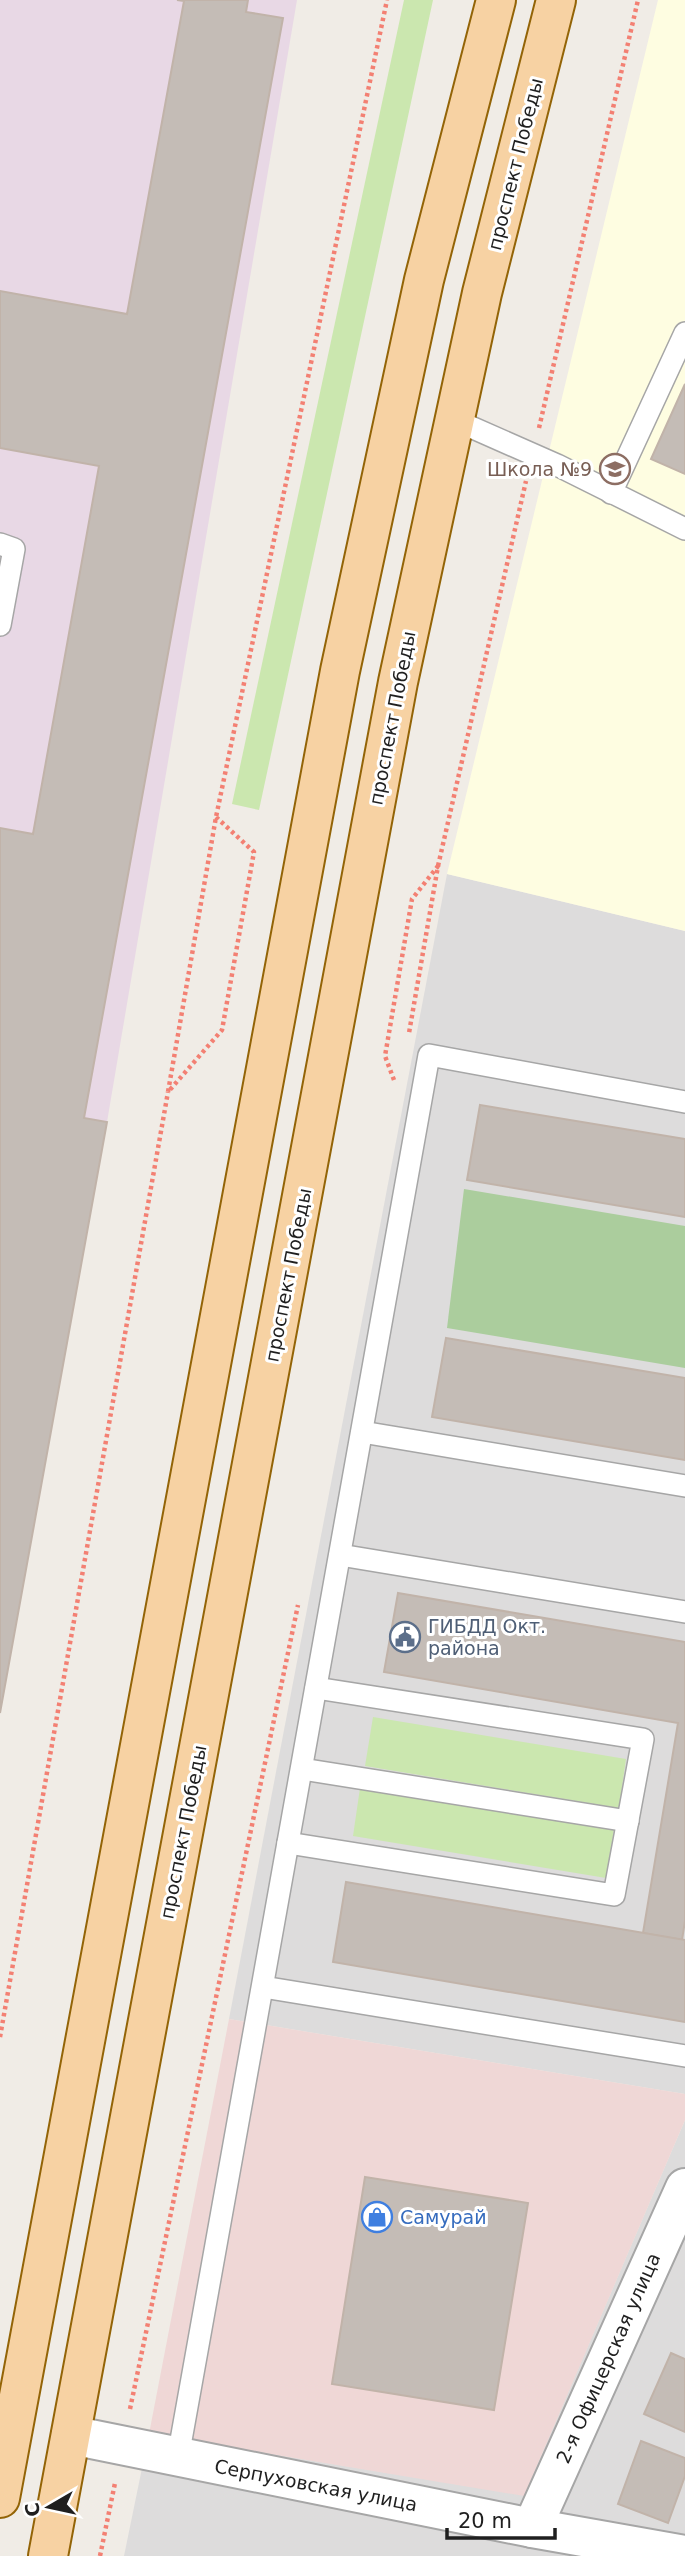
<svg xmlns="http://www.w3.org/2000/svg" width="685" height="2556" viewBox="0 0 685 2556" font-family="'DejaVu Sans',sans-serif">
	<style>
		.residential { fill: #dddcdc }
		.commercial { fill: #efd7d6 }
		.industrial { fill: #e8d8e5 }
		.education { fill: #fefde1 }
		.grass { fill: #cbe7af }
		.forest { fill: #abcd9d }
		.building { fill: #c4bcb6; stroke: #c1b3a9; stroke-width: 2 }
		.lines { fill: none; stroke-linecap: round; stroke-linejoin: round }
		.service-casing { stroke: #a6a6a6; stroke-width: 24 }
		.minor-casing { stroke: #a6a6a6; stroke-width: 42 }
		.primary-casing { stroke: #936407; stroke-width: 42 }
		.path { stroke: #f38073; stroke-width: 4.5; stroke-dasharray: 3.5 3.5; stroke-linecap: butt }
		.service { stroke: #fff; stroke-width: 21 }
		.minor { stroke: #fff; stroke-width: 38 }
		.primary { stroke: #f7d2a3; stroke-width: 38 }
		.labels { text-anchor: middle; stroke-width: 6; stroke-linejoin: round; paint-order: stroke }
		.street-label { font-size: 19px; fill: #1f1f1f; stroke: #fff }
		.education-label { font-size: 19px; fill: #785e54; stroke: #fff; text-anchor: end }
		.service-label { font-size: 19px; fill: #4e5e75; stroke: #fff; text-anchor: start }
		.shop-label { font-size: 19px; fill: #366cbe; stroke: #fff; text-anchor: start }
	</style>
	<rect width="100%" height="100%" fill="#f0ece6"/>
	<g class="residential">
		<path d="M447 874 685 931V2094L229 2019Z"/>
		<path d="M685 2120V2556H124L149 2434 524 2495Z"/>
	</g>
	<path class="commercial" d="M229 2019 685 2094V2120L524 2496 149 2434Z"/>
	<path class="industrial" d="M0 0H297L107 1122 0 1713Z"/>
	<path class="education" d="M658 0H685V931L447 874Z"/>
	<g class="grass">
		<path d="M404 0H433L259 810 232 804Z"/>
		<path d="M373 1717 626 1759 619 1808 365 1766Z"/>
		<path d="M360 1788 614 1829 606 1878 353 1836Z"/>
	</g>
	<path class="forest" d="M464 1189 685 1226V1368L447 1328Z"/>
	<g class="building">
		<path d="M177 0H248L246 12 283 18 84 1118 107 1122 0 1713V828L33 834 99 466 0 448V291L127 314 184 1Z"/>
		<path d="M685 384V474L651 459Z"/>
		<path d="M480 1105 685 1139V1217L467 1180Z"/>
		<path d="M446 1338 685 1378V1460L432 1417Z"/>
		<path d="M398 1593 685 1642V1921L682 1940 643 1933 678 1723 384 1672Z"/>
		<path d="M346 1882 685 1940V2022L333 1962Z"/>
		<path d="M365 2177 528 2203 494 2410 332 2384Z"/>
		<path d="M671 2353 685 2359V2432L644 2414Z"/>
		<path d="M641 2441 685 2458V2476L668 2523 618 2504Z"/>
	</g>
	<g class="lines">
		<g class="service-casing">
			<g id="service">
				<path d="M455 420 557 465 685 529"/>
				<path d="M611 493 685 333"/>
				<path d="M0 544 14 549 0 625"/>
				<path d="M362 1432 685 1486"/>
				<path d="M340 1555 685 1612"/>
				<path d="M302 1769 628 1821"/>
				<path d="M288 1843 614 1895 643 1739 316 1688"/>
				<path d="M263 1987 685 2056"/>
				<path d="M178 2457 429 1055 685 1102"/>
			</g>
		</g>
		<g class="minor-casing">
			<g id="minor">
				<path d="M71 2435 532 2528 685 2555"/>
				<path d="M532 2528 685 2188"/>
			</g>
		</g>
		<g class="primary-casing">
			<g id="primary">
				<path d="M0 2498 340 671 424 280 496 0"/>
				<path d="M48 2556 398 682 482 293 556 0"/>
			</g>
		</g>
		<g class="path">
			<path d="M539 428 638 0"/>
			<path d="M216 817 254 852 222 1030 168 1092 216 817 387 0"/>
			<path d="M438 866 526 481"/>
			<path d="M394 1080 385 1056 412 899 438 866 409 1033"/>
			<path d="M0 2037 168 1092"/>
			<path d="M130 2409 298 1605"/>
			<path d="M100 2556 115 2483"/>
		</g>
		<use href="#service" class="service"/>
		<use href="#minor" class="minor"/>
		<use href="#primary" class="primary"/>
	</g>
	<defs>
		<g id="school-ring" transform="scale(1.575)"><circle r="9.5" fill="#fff" stroke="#8d6e63" stroke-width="1.5"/><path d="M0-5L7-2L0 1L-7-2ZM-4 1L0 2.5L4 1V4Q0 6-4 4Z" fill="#8d6e63"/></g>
		<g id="civic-ring" transform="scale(1.575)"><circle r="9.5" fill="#fff" stroke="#5c6f8a" stroke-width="1.5"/><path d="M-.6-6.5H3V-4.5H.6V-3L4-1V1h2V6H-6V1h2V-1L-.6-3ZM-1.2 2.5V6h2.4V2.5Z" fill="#5c6f8a"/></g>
		<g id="shop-ring" transform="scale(1.575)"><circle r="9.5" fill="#fff" stroke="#3f7fe0" stroke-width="1.5"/><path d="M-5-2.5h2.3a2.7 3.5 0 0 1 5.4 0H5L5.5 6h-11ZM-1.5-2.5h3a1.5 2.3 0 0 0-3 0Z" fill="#3f7fe0"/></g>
	</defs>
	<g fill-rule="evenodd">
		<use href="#school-ring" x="615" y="469"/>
		<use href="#civic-ring" x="405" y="1637"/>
		<use href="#shop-ring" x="377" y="2217"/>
	</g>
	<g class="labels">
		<g class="street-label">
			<text transform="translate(515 164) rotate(-76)" y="7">проспект Победы</text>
			<text transform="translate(392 718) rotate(-79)" y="7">проспект Победы</text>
			<text transform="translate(288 1275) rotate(-79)" y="7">проспект Победы</text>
			<text transform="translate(183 1832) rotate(-79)" y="7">проспект Победы</text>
			<text transform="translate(608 2358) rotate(-66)" y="7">2-я Офицерская улица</text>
			<text transform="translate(316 2485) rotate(11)" y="7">Серпуховская улица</text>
		</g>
		<g class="education-label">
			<text x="592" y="476">Школа №9</text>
		</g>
		<g class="service-label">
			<text x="428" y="1633">ГИБДД Окт.<tspan x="428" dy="22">района</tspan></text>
		</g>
		<g class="shop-label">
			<text x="400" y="2224">Самурай</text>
		</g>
	</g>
	<g transform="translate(49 2507) rotate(261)" stroke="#ffffff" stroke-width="5" paint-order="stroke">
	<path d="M0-5L12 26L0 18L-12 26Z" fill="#1f1f1f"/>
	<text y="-10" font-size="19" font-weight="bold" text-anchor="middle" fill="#1f1f1f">С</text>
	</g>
	<path d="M447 2528v10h108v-10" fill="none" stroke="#1f1f1f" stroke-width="3.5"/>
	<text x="458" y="2528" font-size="21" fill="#1f1f1f" stroke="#ffffff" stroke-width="5" paint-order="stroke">20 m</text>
</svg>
